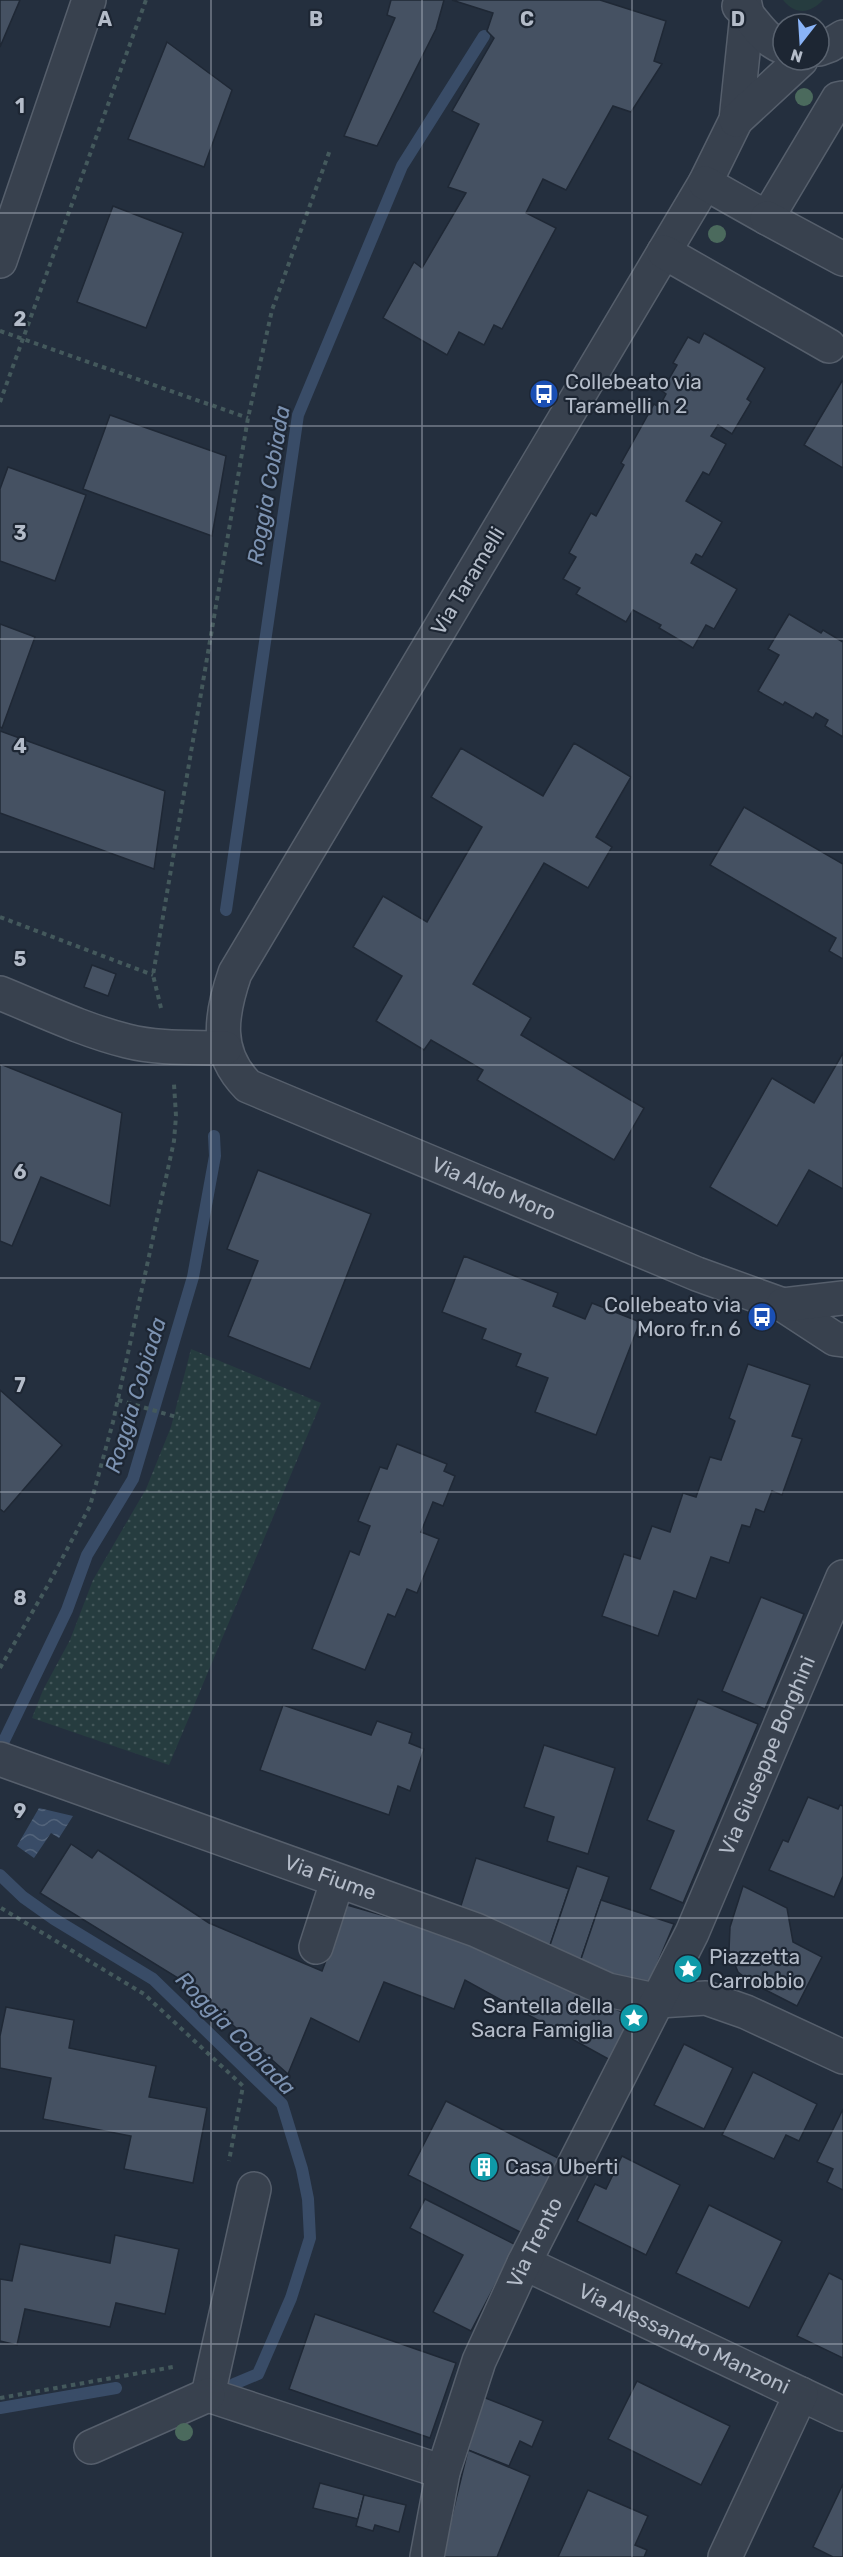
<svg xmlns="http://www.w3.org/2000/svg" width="843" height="2557" viewBox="0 0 843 2557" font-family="Rubik,sans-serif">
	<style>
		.green { fill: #263c3f }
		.park { fill: url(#park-dots) }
		.water { fill: url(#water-waves) }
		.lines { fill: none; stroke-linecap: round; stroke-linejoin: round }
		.stream { stroke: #394c67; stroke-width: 12 }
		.building { fill: #455162; stroke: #1f2835; stroke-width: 1.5 }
		.minor-casing { stroke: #565f6c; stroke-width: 36 }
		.path { stroke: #44595c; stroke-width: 4; stroke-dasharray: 4.5 4.5; stroke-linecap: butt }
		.minor { stroke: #38414e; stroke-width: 33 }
		.tree { fill: #4b6a5d }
		.grid { fill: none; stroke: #b4bcc9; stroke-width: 1.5; stroke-opacity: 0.55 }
		.labels { text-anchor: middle; stroke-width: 4.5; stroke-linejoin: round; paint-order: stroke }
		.poi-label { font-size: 21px; fill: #b4bcc9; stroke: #1d2633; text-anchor: start }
		.street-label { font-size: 21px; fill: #b4bcc9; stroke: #1d2633 }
		.water-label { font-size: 22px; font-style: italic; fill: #7c92b1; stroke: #1d2633 }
		.grid-label { font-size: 20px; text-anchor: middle; font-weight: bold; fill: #b4bcc9; stroke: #1d2633; stroke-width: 4.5; stroke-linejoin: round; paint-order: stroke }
	</style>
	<defs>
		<pattern id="park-dots" width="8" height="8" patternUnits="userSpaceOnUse" patternTransform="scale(1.5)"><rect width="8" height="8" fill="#263c3f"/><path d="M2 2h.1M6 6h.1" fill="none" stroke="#435659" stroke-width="1.8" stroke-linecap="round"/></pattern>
		<pattern id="water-waves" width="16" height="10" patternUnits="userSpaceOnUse" patternTransform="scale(1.5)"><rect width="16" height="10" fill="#394c67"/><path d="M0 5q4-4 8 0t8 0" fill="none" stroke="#53647b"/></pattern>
	</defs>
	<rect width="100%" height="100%" fill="#242f3e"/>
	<path class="green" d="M783 0H823C810 14 795 15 783 0Z"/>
	<path class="park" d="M191 1349 321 1403 169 1765 32 1718 43 1690 70 1640 93 1580 146 1489 171 1427Z"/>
	<path class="water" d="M39 1808 73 1816 59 1838 51 1833 34 1858 17 1846Z"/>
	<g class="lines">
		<g class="stream">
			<path d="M226 910 298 415 402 166 484 36"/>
			<path d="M0 1749 67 1610 87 1555 133 1479 193 1277 215 1156 214 1136"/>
			<path d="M0 1875 23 1897 54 1919 153 1979 282 2104 302 2169 308 2199 310 2238 291 2298 258 2374 234 2384"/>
			<path d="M0 2408 116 2388"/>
		</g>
	</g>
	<g class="building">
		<path d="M0 0H20L0 47Z"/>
		<path d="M391 0H444L436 29 377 146 344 136 395 18 387 15Z"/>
		<path d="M452 0H600L666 21 654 61 662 64 631 112 613 106 566 190 543 179 526 213 556 228 502 329 494 325 484 345 459 332 447 355 383 318 414 262 422 268 466 193 448 187 479 124 452 111 494 38 487 31 493 13Z"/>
		<path d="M167 42 232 90 204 167 128 139Z"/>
		<path d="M113 206 183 233 146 328 77 302Z"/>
		<path d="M704 333 765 368 747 399 751 402 732 434 718 425 711 436 726 444 709 475 703 472 686 501 722 522 702 557 696 554 691 563 737 589 714 629 706 625 693 648 659 628 661 625 633 610 626 622 576 594 580 588 563 579 576 557 569 553 591 513 596 516 624 465 621 463 654 404 659 407 666 394 662 391 677 365 673 363 688 337 699 343Z"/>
		<path d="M842 381 843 382V468L804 445Z"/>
		<path d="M110 415 226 456 212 536 83 489Z"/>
		<path d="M8 467 86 495 55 581 0 561V489Z"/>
		<path d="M789 614 821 633 823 630 843 642V737L825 726 828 720 816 713 813 718 785 702 783 705 758 691 779 655 768 649Z"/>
		<path d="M0 624 35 637 2 728 0 727Z"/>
		<path d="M0 731 165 791 154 869 0 813Z"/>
		<path d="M574 743 631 777 596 837 612 847 588 888 544 863 473 984 531 1018 521 1035 644 1108 614 1160 477 1080 483 1070 431 1040 424 1050 376 1021 402 976 353 947 383 896 427 922 482 827 431 797 461 748 543 796Z"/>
		<path d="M744 807 843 864V959L829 951 836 938 710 865Z"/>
		<path d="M92 965 116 974 108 996 84 987Z"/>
		<path d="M843 1053V1189L809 1170 777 1226 710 1187 772 1078 814 1103Z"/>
		<path d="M0 1064 122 1113 110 1206 41 1177 12 1246 0 1241Z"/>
		<path d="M258 1170 371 1214 310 1369 228 1336 258 1261 227 1249Z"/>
		<path d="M464 1256 558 1293 553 1306 585 1319 592 1303 640 1322 596 1435 535 1412 548 1378 516 1366 521 1354 482 1339 486 1329 442 1312Z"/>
		<path d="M748 1364 810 1385 792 1436 802 1439 782 1495 772 1491 764 1512 756 1509 750 1527 742 1525 729 1563 711 1557 696 1599 674 1591 658 1636 602 1616 624 1554 640 1559 652 1526 670 1532 683 1493 696 1497 710 1457 721 1460 735 1421 729 1418Z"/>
		<path d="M0 1390 62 1445 4 1512 0 1509Z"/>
		<path d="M397 1444 447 1464 444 1471 455 1476 443 1506 433 1502 421 1532 439 1539 417 1593 407 1589 395 1617 388 1614 365 1670 312 1649 350 1551 359 1555 370 1526 358 1521 380 1467 387 1469Z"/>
		<path d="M761 1597 804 1614 765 1709 722 1691Z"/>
		<path d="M698 1699 758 1724 683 1903 650 1889 674 1831 647 1820Z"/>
		<path d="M283 1705 371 1735 377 1721 412 1733 409 1743 424 1749 410 1791 398 1786 389 1815 260 1770Z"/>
		<path d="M544 1745 615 1768 588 1854 547 1841 554 1817 524 1807Z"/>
		<path d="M808 1797 838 1809 840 1805 843 1806V1876L834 1897 769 1870 783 1840 788 1842Z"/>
		<path d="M71 1844 92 1858 98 1850 209 1923 322 1971 347 1905 437 1931 531 1967 634 2018 612 2061 465 1980 454 2009 384 1982 359 2042 311 2018 288 2074 183 1981 40 1893Z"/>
		<path d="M476 1858 569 1889 548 1951 458 1915Z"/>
		<path d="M577 1866 609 1877 579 1965 548 1951Z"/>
		<path d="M743 1886 787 1908 793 1942 822 1957 797 2006 752 1983 738 1972 729 1950 730 1927Z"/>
		<path d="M601 1900 674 1924 647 1988 579 1965Z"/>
		<path d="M6 2007 74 2020 69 2048 156 2066 149 2097 207 2108 193 2183 124 2169 131 2136 43 2119 51 2078 0 2068V2036Z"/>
		<path d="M684 2044 733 2068 704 2129 654 2105Z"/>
		<path d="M753 2072 817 2104 799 2141 786 2135 774 2159 722 2135Z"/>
		<path d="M446 2101 560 2159 522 2233 408 2175Z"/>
		<path d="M843 2109V2190L827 2182 833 2169 817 2162Z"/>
		<path d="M622 2156 680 2185 646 2255 577 2221 595 2184 606 2189Z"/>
		<path d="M425 2199 516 2245 471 2331 433 2312 463 2255 410 2228Z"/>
		<path d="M709 2205 782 2241 749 2308 676 2273Z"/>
		<path d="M115 2235 179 2249 165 2314 116 2303 110 2327 25 2309 17 2345 0 2341V2279L12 2281 20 2244 110 2263Z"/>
		<path d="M829 2273 843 2280V2358L797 2336Z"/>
		<path d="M315 2314 456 2363 430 2438 289 2389Z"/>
		<path d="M637 2381 730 2426 701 2485 608 2439Z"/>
		<path d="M483 2397 543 2421 532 2447 520 2441 509 2466 468 2450Z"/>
		<path d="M468 2450 530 2476 497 2557H442Z"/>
		<path d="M320 2483 364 2495 358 2519 313 2508Z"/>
		<path d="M843 2484V2557H833L813 2547Z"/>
		<path d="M588 2490 648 2516 635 2545 647 2550 644 2557H558Z"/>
		<path d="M364 2495 406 2505 399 2532 375 2525 373 2531 356 2526Z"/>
	</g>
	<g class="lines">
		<g class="minor-casing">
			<g id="minor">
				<path id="s1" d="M744 0 747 14 736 120 705 183 235 973C221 1014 214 1052 248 1086L697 1274 783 1305 835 1339 843 1340"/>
				<path d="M739 6C755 21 762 39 783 47"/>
				<path d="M819 49 830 45 843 37"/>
				<path d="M736 120 801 60"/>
				<path d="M705 183 767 218 838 99 843 98"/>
				<path d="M767 218 843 259"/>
				<path d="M664 252 829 346"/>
				<path d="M0 261 89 0"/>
				<path d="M0 993C42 1010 83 1030 127 1041 158 1049 192 1047 225 1048"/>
				<path d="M783 1305 843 1298"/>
				<path id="s2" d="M0 1759 476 1930 608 1990 659 2001 706 1998 746 2012 843 2057"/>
				<path d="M316 1947 337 1882"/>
				<path d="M254 2189 208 2395 443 2472"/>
				<path id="s3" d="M524 2263 843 2414"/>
				<path d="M91 2447 208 2395"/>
				<path id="s4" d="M427 2557 443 2472 479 2361 524 2263 692 1933 843 1577"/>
				<path d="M725 2557 801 2394"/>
			</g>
		</g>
		<g class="path">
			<path d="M0 331 248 418"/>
			<path d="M0 402 146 0"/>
			<path d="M0 917 153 975"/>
			<path d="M161 1008 153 975 248 418 272 310 330 150"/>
			<path d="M118 1400 180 1418"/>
			<path d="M0 1668 48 1585 90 1506 113 1422 174 1141 176 1116 174 1084"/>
			<path d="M1 1908 144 1994 243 2086 229 2161"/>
			<path d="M0 2398 173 2367"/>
		</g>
		<use href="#minor" class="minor"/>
	</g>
	<g class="tree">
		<circle cx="804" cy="97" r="9"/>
		<circle cx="717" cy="234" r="9"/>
		<circle cx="184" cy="2432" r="9"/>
	</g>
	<path class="grid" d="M211 0V2557M422 0V2557M632 0V2557M0 213H843M0 426H843M0 639H843M0 852H843M0 1065H843M0 1278H843M0 1492H843M0 1705H843M0 1918H843M0 2131H843M0 2344H843"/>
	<defs>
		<g id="bus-disc" transform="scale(1.5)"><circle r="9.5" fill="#1a4fb4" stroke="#1d2633"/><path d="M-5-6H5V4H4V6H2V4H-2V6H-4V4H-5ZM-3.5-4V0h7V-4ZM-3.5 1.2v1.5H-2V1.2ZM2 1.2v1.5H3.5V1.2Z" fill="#fff"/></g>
		<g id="sight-disc" transform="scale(1.5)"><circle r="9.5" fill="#0f9aa8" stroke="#1d2633"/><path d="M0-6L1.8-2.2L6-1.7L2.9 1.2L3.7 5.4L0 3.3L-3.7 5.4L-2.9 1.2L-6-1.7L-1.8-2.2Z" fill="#fff"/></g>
		<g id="building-disc" transform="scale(1.5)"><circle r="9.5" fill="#0f9aa8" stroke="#1d2633"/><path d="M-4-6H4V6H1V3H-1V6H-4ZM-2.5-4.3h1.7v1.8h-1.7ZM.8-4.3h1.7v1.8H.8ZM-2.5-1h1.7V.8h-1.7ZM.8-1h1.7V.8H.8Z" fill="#fff"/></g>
	</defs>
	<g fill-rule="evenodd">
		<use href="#bus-disc" x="544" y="394"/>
		<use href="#bus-disc" x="762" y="1317"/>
		<use href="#sight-disc" x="688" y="1969"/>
		<use href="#sight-disc" x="634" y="2018"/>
		<use href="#building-disc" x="484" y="2167"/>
	</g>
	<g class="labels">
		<g class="poi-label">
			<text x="565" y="389">Collebeato via<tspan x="565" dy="24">Taramelli n 2</tspan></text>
			<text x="741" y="1312" text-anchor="end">Collebeato via<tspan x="741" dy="24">Moro fr.n 6</tspan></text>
			<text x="709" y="1964">Piazzetta<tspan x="709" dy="24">Carrobbio</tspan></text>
			<text x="613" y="2013" text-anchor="end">Santella della<tspan x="613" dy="24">Sacra Famiglia</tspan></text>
			<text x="505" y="2174">Casa Uberti</text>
		</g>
		<g class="street-label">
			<text transform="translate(468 581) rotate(-59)" y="7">Via Taramelli</text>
			<text dy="7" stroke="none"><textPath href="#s1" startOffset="1498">Via Aldo Moro</textPath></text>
			<text dy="7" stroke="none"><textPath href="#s4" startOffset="874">Via Giuseppe Borghini</textPath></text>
			<text dy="7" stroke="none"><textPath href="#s2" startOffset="351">Via Fiume</textPath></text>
			<text dy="7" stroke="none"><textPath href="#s4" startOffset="334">Via Trento</textPath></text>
			<text dy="7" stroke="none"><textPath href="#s3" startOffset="177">Via Alessandro Manzoni</textPath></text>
		</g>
		<g class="water-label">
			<text transform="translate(268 485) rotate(-80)" y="8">Roggia Cobiada</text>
			<text transform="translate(135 1395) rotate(-73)" y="8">Roggia Cobiada</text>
			<text transform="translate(236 2033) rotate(46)" y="8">Roggia Cobiada</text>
		</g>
	</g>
	<g class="grid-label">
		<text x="105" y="26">A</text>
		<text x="316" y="26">B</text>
		<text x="527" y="26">C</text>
		<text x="738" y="26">D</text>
		<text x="20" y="113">1</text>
		<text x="20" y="326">2</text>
		<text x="20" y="540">3</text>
		<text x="20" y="753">4</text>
		<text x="20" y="966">5</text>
		<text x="20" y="1179">6</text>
		<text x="20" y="1392">7</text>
		<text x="20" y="1605">8</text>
		<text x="20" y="1818">9</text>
	</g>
	<g transform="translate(801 42) rotate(197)"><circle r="28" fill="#1d2633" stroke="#59626f" stroke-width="1.5"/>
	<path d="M0-4.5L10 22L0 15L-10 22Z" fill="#8ab4f8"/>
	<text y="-9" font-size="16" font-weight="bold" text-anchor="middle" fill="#b4bcc9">N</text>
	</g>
</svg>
